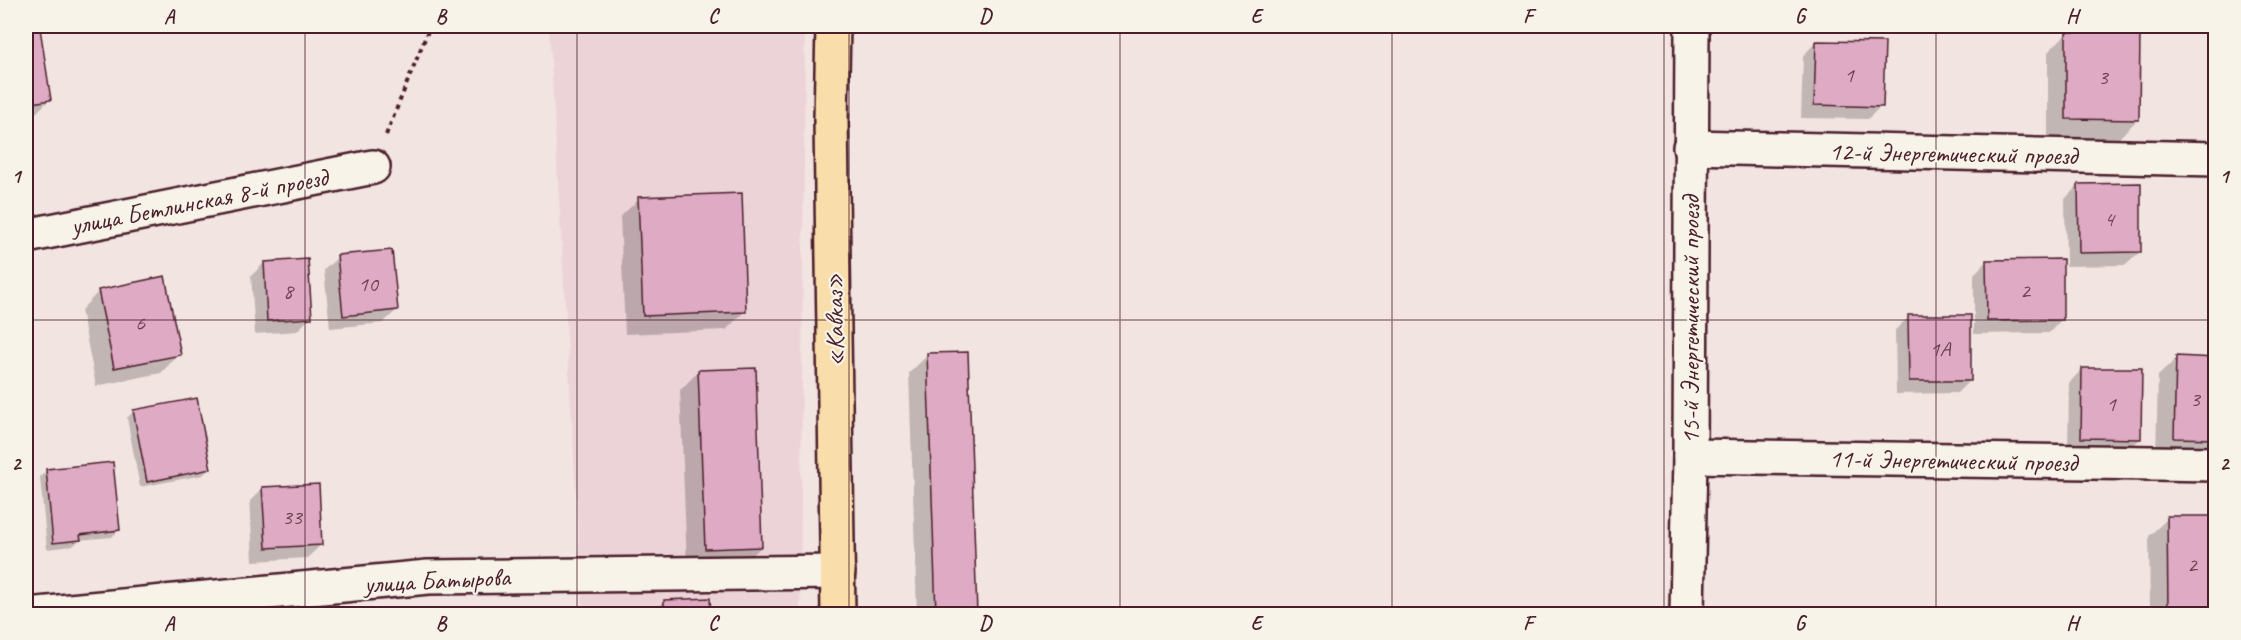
<svg xmlns="http://www.w3.org/2000/svg" width="2241" height="640" viewBox="0 0 2241 640" font-family="Caveat,sans-serif">
	<style>
		.built { fill: #ecd3d8 }
		.shadow { fill: #0003 }
		.building { fill: #deaac4; stroke: #4a1f2b; stroke-width: 1.5 }
		.lines { fill: none; stroke-linecap: round; stroke-linejoin: round }
		.minor-casing { stroke: #4a1f2b; stroke-width: 38 }
		.highway-casing { stroke: #4a1f2b; stroke-width: 38 }
		.path { stroke: #4a1f2b; stroke-width: 4; stroke-dasharray: 4.5 4.5; stroke-linecap: butt }
		.minor { stroke: #f7f3e8; stroke-width: 33 }
		.highway { stroke: #f9deab; stroke-width: 33 }
		.grid { fill: none; stroke: #4a1f2b; stroke-width: 1.5; stroke-opacity: 0.55 }
		.labels { text-anchor: middle; stroke-width: 4.5; stroke-linejoin: round; paint-order: stroke }
		.number-label { font-size: 22px; fill: #6f4251 }
		.street-label { font-size: 26px; fill: #4a1f2b; stroke: #f7f3e8 }
		.neatline { fill: none; stroke: #4a1f2b; stroke-width: 2 }
		.grid-label { font-size: 20px; text-anchor: middle; font-weight: bold; fill: #4a1f2b }
	</style>
	<rect width="100%" height="100%" fill="#f2e4e1"/>
	<filter id="ink" filterUnits="userSpaceOnUse"><feTurbulence type="fractalNoise" baseFrequency=".0167" numOctaves="2"/><feDisplacementMap in="SourceGraphic" scale="12" xChannelSelector="R" yChannelSelector="G"/><feConvolveMatrix kernelMatrix="1 2 1 2 8 2 1 2 1" color-interpolation-filters="sRGB"/></filter>
	<g filter="url(#ink)">
		<path class="built" d="M549 26H805L800 614H583Z"/>
		<g class="shadow">
			<path d="M39 30 49 100 36 113 26 114V32Z"/>
			<path d="M2067 33 2138 119 2119 138 2048 137V52Z"/>
			<path d="M1816 42 1881 106 1868 119 1801 118 1803 56Z"/>
			<path d="M2078 185 2140 252 2126 265 2066 266 2065 199Z"/>
			<path d="M639 199 744 312 726 330 625 334 620 217Z"/>
			<path d="M338 257 397 310 383 323 330 328 324 270Z"/>
			<path d="M1987 261 2062 319 2049 333 1974 334V274Z"/>
			<path d="M264 263 310 318 297 331 255 334 251 276Z"/>
			<path d="M99 291 179 354 161 373 96 386 81 310Z"/>
			<path d="M1909 317 1970 380 1957 393 1896 394 1895 330Z"/>
			<path d="M967 354 975 614H917L909 373 928 355Z"/>
			<path d="M2177 358 2216 359V458L2156 456 2158 376Z"/>
			<path d="M2082 369 2140 439 2126 452 2068 451 2069 383Z"/>
			<path d="M699 371 761 547 742 565 687 567 680 390Z"/>
			<path d="M134 411 209 469 203 475 140 487 127 418Z"/>
			<path d="M46 471 119 530 112 537 79 540 73 546 47 549 40 477Z"/>
			<path d="M263 488 321 545 307 558 253 561 250 501Z"/>
			<path d="M2216 517V614H2150L2149 536 2168 518Z"/>
			<path d="M709 599V614H651L664 602Z"/>
			<path d="M1996 612 2052 614H1994Z"/>
		</g>
		<g class="building">
			<path d="M40 28 51 100 26 104V30Z"/>
			<path d="M2066 32H2140L2139 120 2066 119Z"/>
			<path d="M1816 41 1885 42 1883 107 1814 105Z"/>
			<path d="M2141 183V252L2079 253 2078 184Z"/>
			<path d="M742 193 746 312 643 316 638 197Z"/>
			<path d="M392 250 398 310 343 316 337 255Z"/>
			<path d="M308 259 312 318 267 321 264 262Z"/>
			<path d="M2063 259V320L1987 321 1986 260Z"/>
			<path d="M165 276 181 355 114 368 98 290Z"/>
			<path d="M1908 315H1971V381H1909Z"/>
			<path d="M968 352 977 614H936L927 353Z"/>
			<path d="M2176 356 2216 358V439L2174 438Z"/>
			<path d="M756 368 762 547 705 549 698 370Z"/>
			<path d="M2082 368H2142L2141 439 2081 438Z"/>
			<path d="M197 398 211 469 147 482 133 410Z"/>
			<path d="M113 462 120 530 80 535 81 540 53 543 46 469Z"/>
			<path d="M319 484 322 545 266 548 262 487Z"/>
			<path d="M2167 516H2216V612L2168 613Z"/>
			<path d="M710 598 711 614H664V600Z"/>
			<path d="M1996 611 2087 614H1995Z"/>
		</g>
		<g class="lines">
			<g class="minor-casing">
				<g id="minor">
					<path d="M1690 147 2216 159"/>
					<path d="M26 236 373 167"/>
					<path d="M1690 456 2216 464"/>
					<path d="M38 614 428 577 838 572"/>
					<path d="M1687 614 1690 456 1692 26"/>
				</g>
			</g>
			<g class="highway-casing">
				<path id="highway" d="M833 26 831 120 838 614"/>
			</g>
			<path class="path" d="M386 135 430 26"/>
			<use href="#minor" class="minor"/>
			<use href="#highway" class="highway"/>
		</g>
	</g>
	<path class="grid" d="M305 26V614M577 26V614M849 26V614M1120 26V614M1392 26V614M1664 26V614M1936 26V614M26 320H2216"/>
	<g class="labels">
		<g class="number-label">
			<text x="1849" y="82">1</text>
			<text x="2103" y="84">3</text>
			<text x="2109" y="226">4</text>
			<text x="368" y="291">10</text>
			<text x="288" y="298">8</text>
			<text x="2025" y="298">2</text>
			<text x="140" y="330">6</text>
			<text x="1940" y="356">1А</text>
			<text x="2195" y="406">3</text>
			<text x="2111" y="411">1</text>
			<text x="292" y="524">33</text>
			<text x="2192" y="572">2</text>
		</g>
		<g class="street-label">
			<text transform="translate(1953 153) rotate(1)" y="9">12-й Энергетический проезд</text>
			<text transform="translate(199 201) rotate(-11)" y="9">улица Бетлинская 8-й проезд</text>
			<text transform="translate(834 320) rotate(-91)" y="9">«Кавказ»</text>
			<text transform="translate(1690 320) rotate(-90)" y="9">15-й Энергетический проезд</text>
			<text transform="translate(1953 460) rotate(1)" y="9">11-й Энергетический проезд</text>
			<text transform="translate(437 580) rotate(-3)" y="9">улица Батырова</text>
		</g>
	</g>
	<rect width="2241" height="640" fill="none" stroke="#f7f3e8" stroke-width="66"/>
	<rect x="33" y="33" width="2175" height="574" class="neatline"/>
	<g class="grid-label">
		<text x="169" y="23">A</text>
		<text x="441" y="23">B</text>
		<text x="713" y="23">C</text>
		<text x="985" y="23">D</text>
		<text x="1256" y="23">E</text>
		<text x="1528" y="23">F</text>
		<text x="1800" y="23">G</text>
		<text x="2072" y="23">H</text>
		<text x="16" y="183">1</text>
		<text x="2224" y="183">1</text>
		<text x="16" y="470">2</text>
		<text x="2224" y="470">2</text>
		<text x="169" y="630">A</text>
		<text x="441" y="630">B</text>
		<text x="713" y="630">C</text>
		<text x="985" y="630">D</text>
		<text x="1256" y="630">E</text>
		<text x="1528" y="630">F</text>
		<text x="1800" y="630">G</text>
		<text x="2072" y="630">H</text>
	</g>
</svg>
